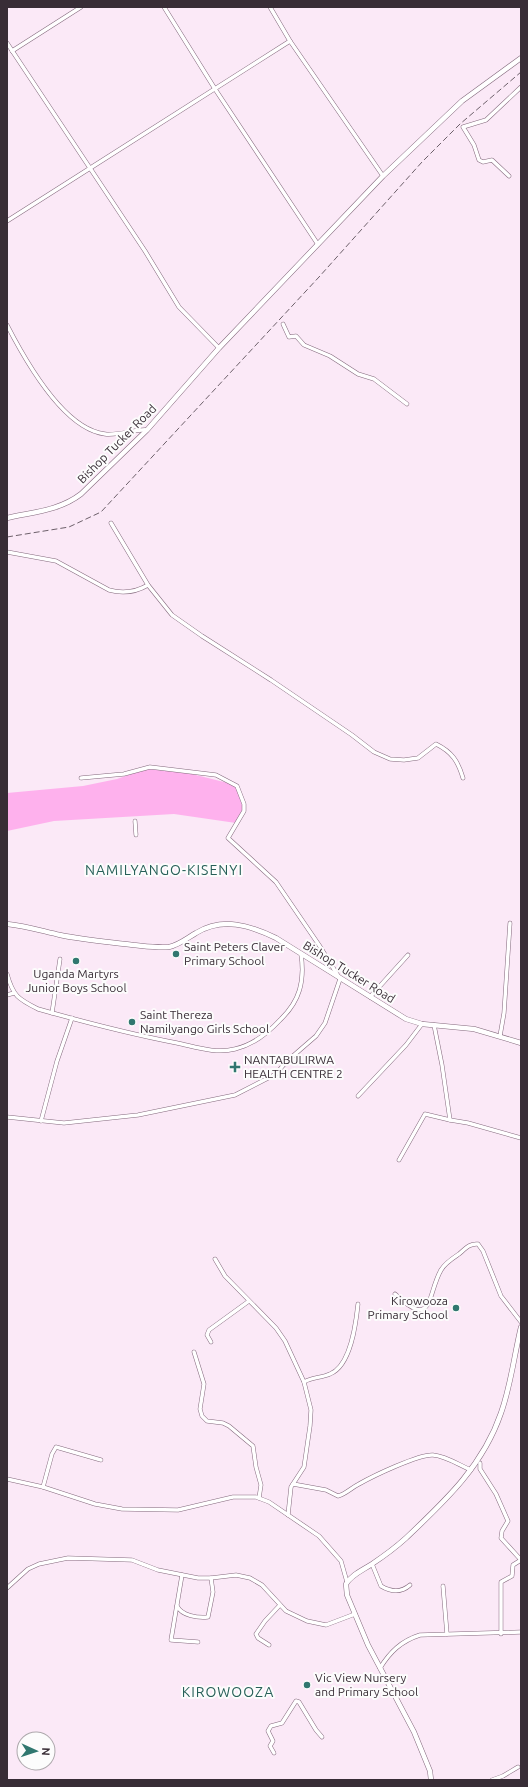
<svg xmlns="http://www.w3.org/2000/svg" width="528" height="1787" viewBox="0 0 528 1787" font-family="Ubuntu,sans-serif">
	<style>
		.green { fill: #feb1ed }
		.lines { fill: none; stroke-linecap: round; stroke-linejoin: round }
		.minor-casing { stroke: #84697d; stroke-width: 4.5 }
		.major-casing { stroke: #84697d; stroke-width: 5.5 }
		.minor { stroke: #fff; stroke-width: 3.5 }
		.major { stroke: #fff; stroke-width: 4.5 }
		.rail { stroke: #6d606a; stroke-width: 1; stroke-dasharray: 6 3; stroke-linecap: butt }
		.poi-dot { fill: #30776f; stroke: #fcfcfc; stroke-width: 1.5 }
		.labels { text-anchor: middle; stroke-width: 4; stroke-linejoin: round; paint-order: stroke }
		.street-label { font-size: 12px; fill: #382d36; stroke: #fcfcfc }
		.poi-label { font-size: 12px; fill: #382d36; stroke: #fcfcfc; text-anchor: start }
		.quarter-label { font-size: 14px; letter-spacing: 1px; fill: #275f58; stroke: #fcfcfc }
	</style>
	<rect width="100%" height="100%" fill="#fbe9f7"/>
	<path class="green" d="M146 769 188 773 236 785 243 809 236 823 174 814 54 821 7 831V793L83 786 117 779Z"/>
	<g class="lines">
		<g class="minor-casing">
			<g id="minor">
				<path d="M164 7 215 89 317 243"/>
				<path d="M270 7 290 41 383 176"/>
				<path d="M7 43 145 251 179 307 219 348"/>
				<path d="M12 51 81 7"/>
				<path d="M509 176 492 160 483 162 479 160 474 145 463 127 486 120 521 87"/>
				<path d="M7 221 290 41"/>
				<path d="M283 324 289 337 296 336 304 345 330 356 358 374 374 379 407 404"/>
				<path d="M7 325C25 360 63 429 105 434 117 436 142 428 147 430"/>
				<path d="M111 523 148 585 172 615 202 636 271 680 352 735 374 752 390 759 404 760 418 758 436 744C452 752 458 761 463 778"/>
				<path d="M7 552 56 561 109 590C123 594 136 592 148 585"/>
				<path d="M135 821 136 835"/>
				<path d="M7 974C13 996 18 999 38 1009 84 1022 130 1034 177 1043 196 1047 216 1054 235 1049 252 1045 268 1033 280 1020 300 1001 305 981 301 954"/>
				<path d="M7 995 14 993"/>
				<path d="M370 997 408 955"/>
				<path d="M52 1013 60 959"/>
				<path d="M434 1025 442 1065 450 1120"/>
				<path d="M500 1036 504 1013 510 923"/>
				<path d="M358 1096 406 1045 422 1024"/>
				<path d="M7 1117 64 1123 138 1115 235 1095 276 1074 286 1062 316 1036 325 1023 340 979 319 945 276 882 228 838 244 811V804L237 786 216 775 150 767 124 774 81 778"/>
				<path d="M41 1121 57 1061 72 1018"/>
				<path d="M399 1160 425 1114 450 1120 468 1123 521 1138"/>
				<path d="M215 1259 225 1276 276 1328 285 1341 304 1382 311 1410 310 1426 304 1467 291 1487 288 1515"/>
				<path d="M395 1294C434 1331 427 1294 441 1270 445 1263 453 1258 459 1254 465 1249 470 1243 478 1244L483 1251 501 1296 521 1322"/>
				<path d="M211 1342 207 1335 209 1330 249 1301"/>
				<path d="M194 1352 204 1384 200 1409 202 1416 207 1421 223 1423 229 1426 253 1446 256 1467 261 1485 259 1498"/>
				<path d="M304 1382C312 1377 321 1378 330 1374 351 1366 356 1323 358 1304"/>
				<path d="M480 1463V1469L496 1494 508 1521 502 1531 501 1538 521 1560"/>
				<path d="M7 1479 43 1487 95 1504 122 1509 178 1510 233 1497H256L269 1502 319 1536 341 1561 347 1582"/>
				<path d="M293 1484 326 1490 338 1496C346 1494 351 1488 359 1484 373 1476 419 1454 433 1455 446 1456 459 1465 471 1470"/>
				<path d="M43 1487 52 1454 56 1447 101 1460"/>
				<path d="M372 1564 381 1586C391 1592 401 1593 410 1585"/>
				<path d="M182 1575 171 1640 198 1642"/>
				<path d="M443 1586 447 1634"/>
				<path d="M7 1588 28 1569 39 1564 68 1558 132 1560 158 1570 198 1578H211L236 1575 250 1578 262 1585 286 1611 307 1621 326 1625 355 1614"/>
				<path d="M177 1606C182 1616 198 1618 208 1617L213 1592 211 1578"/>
				<path d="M501 1634V1582L512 1576 513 1565 521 1560"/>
				<path d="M269 1645 258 1638 256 1634 265 1621 280 1605"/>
				<path d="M380 1668C390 1652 401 1641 420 1635L521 1632"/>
				<path d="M274 1753 270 1746 273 1741 268 1731 271 1726 282 1723 296 1701 299 1702 316 1730 322 1737"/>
				<path d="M492 1780 503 1776 518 1767"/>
			</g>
		</g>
		<g class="major-casing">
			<g id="major">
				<path d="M7 518C32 512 59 511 81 494L147 430 219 348 383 176 462 101 521 58"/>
				<path d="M7 924C26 926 42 931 60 935 84 940 109 942 133 945 144 946 157 948 169 947 179 945 187 938 196 933 223 917 249 925 276 938L406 1019 422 1024 474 1029 521 1043"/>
				<path d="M431 1780 430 1771 414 1732 368 1645 347 1595 346 1584C351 1575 363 1570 372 1564 384 1556 395 1548 406 1538 445 1501 483 1466 501 1413 511 1385 514 1356 521 1327"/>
			</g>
		</g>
		<use href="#minor" class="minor"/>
		<use href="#major" class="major"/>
		<path class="rail" d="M7 537 69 527 101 512 319 277 422 162 460 124 521 72"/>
	</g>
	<g class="poi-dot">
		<circle cx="176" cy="954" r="4"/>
		<circle cx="76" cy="961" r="4"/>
		<circle cx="132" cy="1022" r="4"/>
		<path d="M233 1061h4v4h4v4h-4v4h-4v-4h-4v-4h4z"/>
		<circle cx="456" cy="1308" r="4"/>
		<circle cx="307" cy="1685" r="4"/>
	</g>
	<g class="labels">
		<g class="street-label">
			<text transform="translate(117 444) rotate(-45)" y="4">Bishop Tucker Road</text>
			<text transform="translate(349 972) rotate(32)" y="4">Bishop Tucker Road</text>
		</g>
		<g class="poi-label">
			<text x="184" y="951">Saint Peters Claver<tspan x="184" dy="14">Primary School</tspan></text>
			<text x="76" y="978" text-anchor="middle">Uganda Martyrs<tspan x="76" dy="14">Junior Boys School</tspan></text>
			<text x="140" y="1019">Saint Thereza<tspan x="140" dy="14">Namilyango Girls School</tspan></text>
			<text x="244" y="1064">NANTABULIRWA<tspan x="244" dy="14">HEALTH CENTRE 2</tspan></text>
			<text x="448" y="1305" text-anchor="end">Kirowooza<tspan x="448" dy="14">Primary School</tspan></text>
			<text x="315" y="1682">Vic View Nursery<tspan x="315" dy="14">and Primary School</tspan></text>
		</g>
		<g class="quarter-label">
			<text x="164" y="875">NAMILYANGO-KISENYI</text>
			<text x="228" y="1697">KIROWOOZA</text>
		</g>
	</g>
	<rect width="528" height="1787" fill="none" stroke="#382d36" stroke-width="16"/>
	<g transform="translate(36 1751) rotate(93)"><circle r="19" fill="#fcfcfc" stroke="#aea9ad"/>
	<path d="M0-3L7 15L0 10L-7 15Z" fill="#30776f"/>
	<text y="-6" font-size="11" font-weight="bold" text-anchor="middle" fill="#382d36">N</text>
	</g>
</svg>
